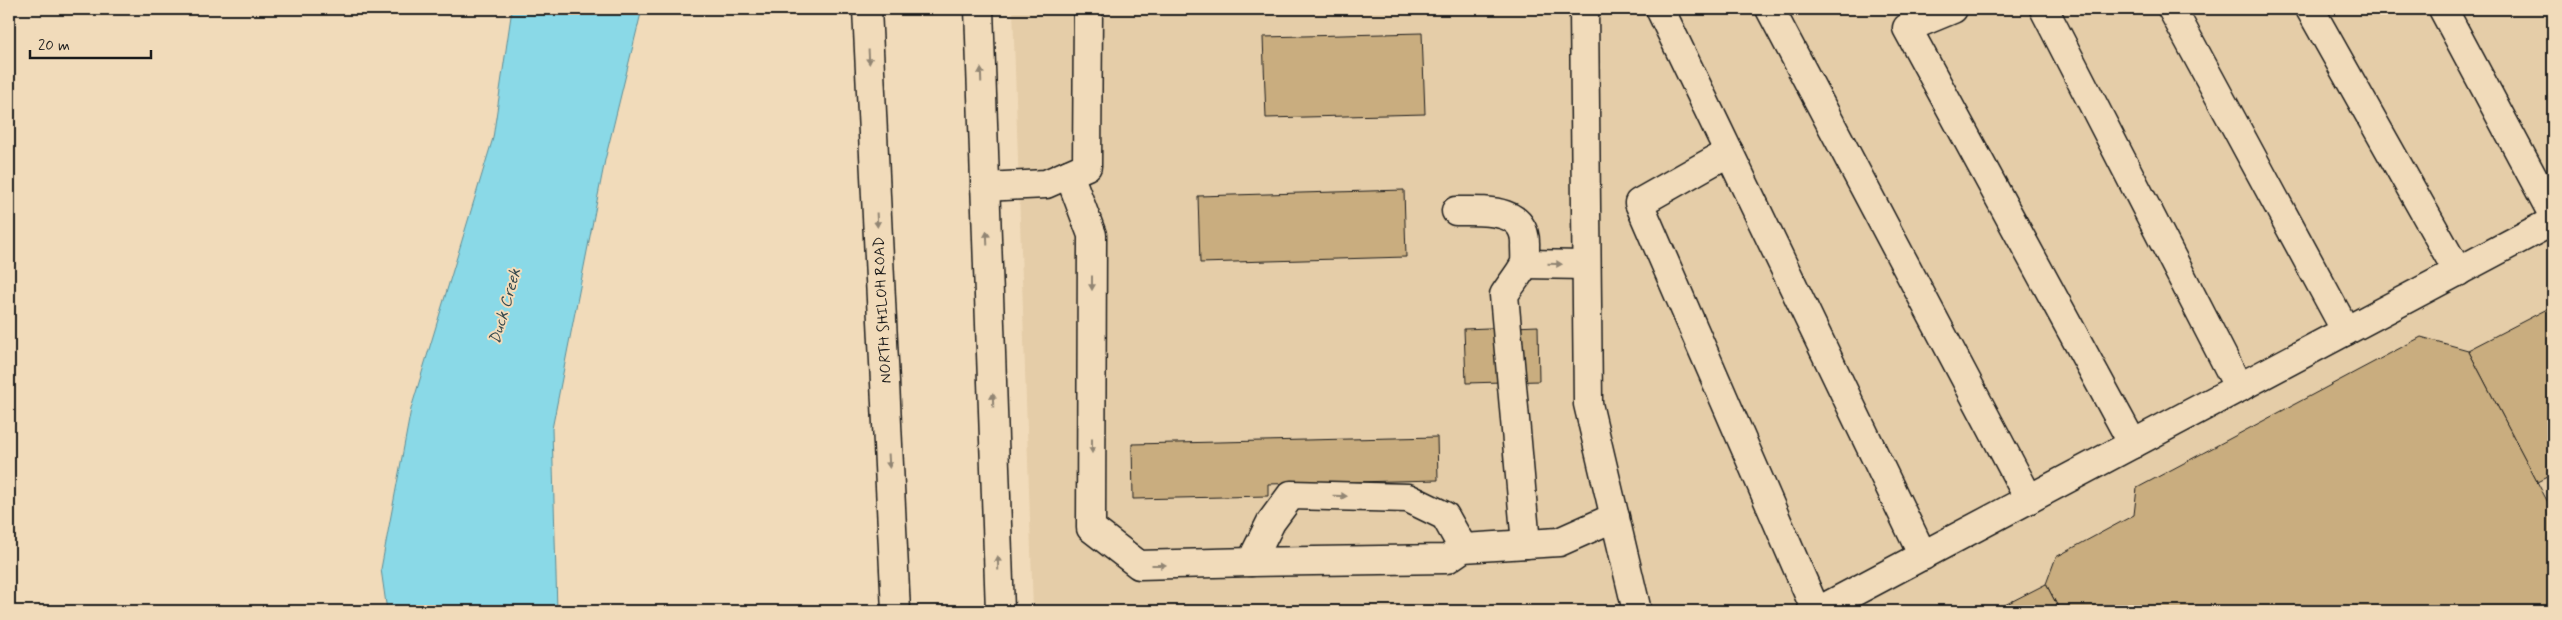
<svg xmlns="http://www.w3.org/2000/svg" width="2562" height="620" viewBox="0 0 2562 620" font-family="Mynerve,sans-serif">
	<style>
		.built { fill: #e5cda8 }
		.water { fill: #8ad9e7; stroke: #5e8d96 }
		.building { fill: #c9ad7f; stroke: #1c1c1c }
		.lines { fill: none; stroke-linecap: round; stroke-linejoin: round }
		.minor-casing { stroke: #1c1c1c; stroke-width: 31 }
		.major-casing { stroke: #1c1c1c; stroke-width: 31 }
		.minor { stroke: #f1dbba; stroke-width: 28 }
		.major { stroke: #f1dbba; stroke-width: 28 }
		.oneway { fill: #918573 }
		.labels { text-anchor: middle; stroke-width: 4; stroke-linejoin: round; paint-order: stroke }
		.street-label { font-size: 15px; fill: #1c1c1c; stroke: #f1dbba }
		.water-label { font-size: 16px; font-style: italic; fill: #384b4f; stroke: #f1dbba }
	</style>
	<rect width="100%" height="100%" fill="#f1dbba"/>
	<filter id="ink" filterUnits="userSpaceOnUse"><feTurbulence type="fractalNoise" baseFrequency=".02" numOctaves="2"/><feDisplacementMap in="SourceGraphic" scale="10" xChannelSelector="R" yChannelSelector="G"/><feConvolveMatrix kernelMatrix="1 2 1 2 8 2 1 2 1" color-interpolation-filters="sRGB"/></filter>
	<g filter="url(#ink)">
		<path class="built" d="M1013 9H2553V611H1033Z"/>
		<path class="water" d="M512 9H642L605 160 552 429 557 611H387L381 569 411 409 493 138Z"/>
		<g class="building">
			<path d="M1422 33 1425 114 1266 118 1263 37Z"/>
			<path d="M1404 190 1406 257 1200 263 1198 196Z"/>
			<path d="M2553 306V474L2537 482 2468 350Z"/>
			<path d="M1538 326 1539 381 1466 383 1464 329Z"/>
			<path d="M2421 337 2468 350 2553 512V611H2060L2046 584 2056 557 2134 515 2137 488Z"/>
			<path d="M1437 437 1438 480 1268 484V496L1133 499 1132 444Z"/>
			<path d="M2046 584 2060 611H1993Z"/>
		</g>
		<g class="lines">
			<g class="minor-casing">
				<g id="minor">
					<path d="M1584 9 1588 404 1637 611"/>
					<path d="M1660 9 1923 556"/>
					<path d="M1770 9 2029 499"/>
					<path d="M1953 9 1907 28 2133 444"/>
					<path d="M2044 9 2239 388"/>
					<path d="M2172 9 2346 331"/>
					<path d="M2310 9 2458 272"/>
					<path d="M2443 9 2553 215"/>
					<path d="M1729 152 1639 203 1816 611"/>
					<path d="M1069 174 1092 235 1091 528 1139 565 1251 562 1271 522 1291 495 1408 498 1445 516 1463 548"/>
					<path d="M985 187 1046 184 1087 166 1088 9"/>
					<path d="M1456 211C1483 211 1527 207 1525 246 1525 252 1526 260 1524 265 1519 275 1510 285 1504 295L1526 544"/>
					<path d="M1525 264 1585 265"/>
					<path d="M1251 562 1447 559 1463 548 1559 542 1615 517"/>
					<path d="M1818 611 2553 221"/>
				</g>
			</g>
			<g class="major-casing">
				<g id="major">
					<path d="M867 9 896 611"/>
					<path d="M979 9 1000 611"/>
				</g>
			</g>
			<use href="#minor" class="minor"/>
			<use href="#major" class="major"/>
		</g>
		<defs><path id="oneway-solid" d="M-6-.8H1V-3.2L6.5 0L1 3.2V.8H-6Z" transform="scale(1.25)"/></defs>
		<g class="oneway">
			<use href="#oneway-solid" transform="translate(869 57) rotate(87)"/>
			<use href="#oneway-solid" transform="translate(981 75) rotate(-92)"/>
			<use href="#oneway-solid" transform="translate(877 220) rotate(87)"/>
			<use href="#oneway-solid" transform="translate(987 238) rotate(-92)"/>
			<use href="#oneway-solid" transform="translate(1555 264) rotate(1)"/>
			<use href="#oneway-solid" transform="translate(1092 283) rotate(90)"/>
			<use href="#oneway-solid" transform="translate(993 400) rotate(-92)"/>
			<use href="#oneway-solid" transform="translate(1092 446) rotate(90)"/>
			<use href="#oneway-solid" transform="translate(889 461) rotate(87)"/>
			<use href="#oneway-solid" transform="translate(1340 496) rotate(2)"/>
			<use href="#oneway-solid" transform="translate(998 563) rotate(-92)"/>
			<use href="#oneway-solid" transform="translate(1159 565)"/>
		</g>
	</g>
	<g class="labels">
		<g class="street-label">
			<text transform="translate(882 310) rotate(-93)" y="5">NORTH SHILOH ROAD</text>
		</g>
		<g class="water-label">
			<text transform="translate(504 306) rotate(-74)" y="6">Duck Creek</text>
		</g>
	</g>
	<rect width="2562" height="620" fill="none" stroke="#f1dbba" stroke-width="30"/>
	<rect x="15" y="15" width="2532" height="590" fill="none" stroke="#1c1c1c" stroke-width="2" filter="url(#ink)"/>
	<path d="M30 50v8h121v-8" fill="none" stroke="#1c1c1c" stroke-width="2.5"/>
	<text x="38" y="50" font-size="15" fill="#1c1c1c" stroke="#f1dbba" stroke-width="4" paint-order="stroke">20 m</text>
</svg>
